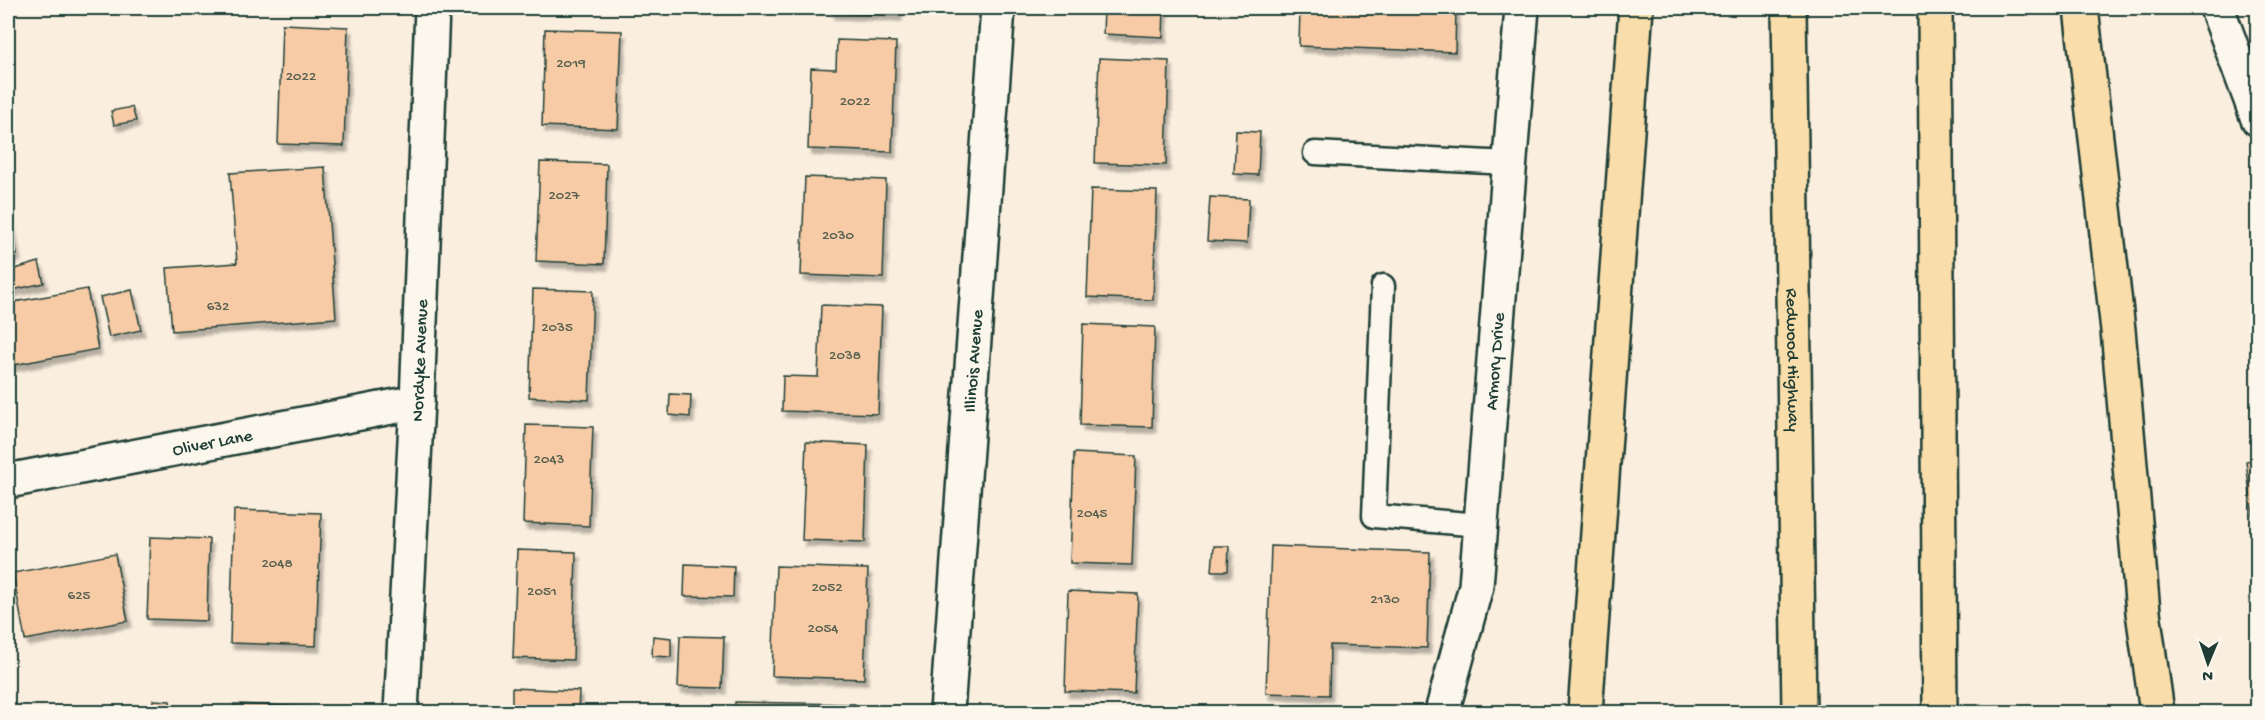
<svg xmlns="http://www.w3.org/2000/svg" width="2265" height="720" viewBox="0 0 2265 720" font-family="'Gochi Hand',sans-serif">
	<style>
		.building { fill: #f7cba6; stroke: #1f3d34; stroke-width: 1.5; filter: url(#shadow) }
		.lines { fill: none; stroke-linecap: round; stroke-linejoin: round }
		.service-casing { stroke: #1f3d34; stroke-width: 27 }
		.minor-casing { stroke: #1f3d34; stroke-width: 38 }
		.tertiary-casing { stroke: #1f3d34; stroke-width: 38 }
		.motorway-casing { stroke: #1f3d34; stroke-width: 38 }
		.service { stroke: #fbf7ec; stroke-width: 22 }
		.minor { stroke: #fbf7ec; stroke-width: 33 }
		.tertiary { stroke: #fbf7ec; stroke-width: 33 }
		.motorway { stroke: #f9deab; stroke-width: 33 }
		.labels { text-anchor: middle; stroke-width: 4.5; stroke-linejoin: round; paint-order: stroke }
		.number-label { font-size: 15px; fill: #556050 }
		.street-label { font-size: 18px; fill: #1f3d34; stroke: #fbf7ec }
	</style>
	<defs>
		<filter id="shadow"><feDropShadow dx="3.5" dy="6" stdDeviation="1.5" flood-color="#0004"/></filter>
	</defs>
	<rect width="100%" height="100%" fill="#faeede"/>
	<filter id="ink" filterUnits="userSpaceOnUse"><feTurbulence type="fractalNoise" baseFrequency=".0167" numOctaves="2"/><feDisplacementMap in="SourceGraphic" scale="12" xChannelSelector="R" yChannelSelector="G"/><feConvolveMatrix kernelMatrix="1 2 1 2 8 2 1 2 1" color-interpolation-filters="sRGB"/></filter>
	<g filter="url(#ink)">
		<g class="building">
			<path d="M831 8H899L898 15 831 13Z"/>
			<path d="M1104 8H1164L1163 37 1103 34Z"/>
			<path d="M1300 8H1456L1455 52 1299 46Z"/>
			<path d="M282 24 348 27 344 146 278 144Z"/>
			<path d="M545 29 622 31 618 129 542 126Z"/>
			<path d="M837 40 896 42 892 152 808 149 811 68 836 69Z"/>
			<path d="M1099 58 1169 61 1166 165 1095 163Z"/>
			<path d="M132 107 136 121 114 125 111 111Z"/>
			<path d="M1236 131 1260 132 1258 175 1234 174Z"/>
			<path d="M540 162 607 164 604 264 536 261Z"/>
			<path d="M325 167 336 318 172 331 167 268 237 263 230 173Z"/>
			<path d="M805 177 886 180 883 278 801 275Z"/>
			<path d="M1091 189 1157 191 1153 300 1087 297Z"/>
			<path d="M1210 197 1249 199 1247 243 1207 241Z"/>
			<path d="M8 215H10L17 255 8 257Z"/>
			<path d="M39 262 44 283 8 291V271Z"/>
			<path d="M87 289 98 349 8 366V303Z"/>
			<path d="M533 289 593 291 589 400 529 397Z"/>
			<path d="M132 290 141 330 109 337 100 297Z"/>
			<path d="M821 305 882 307 878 414 782 411 783 376 818 377Z"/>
			<path d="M1083 324 1155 327 1152 427 1080 425Z"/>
			<path d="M670 394 691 395 690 417 669 415Z"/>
			<path d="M526 425 593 427 589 526 523 523Z"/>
			<path d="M806 442 868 445 865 542 802 540Z"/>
			<path d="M1074 453 1136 456 1132 565 1070 563Z"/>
			<path d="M2258 459V560L2246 461Z"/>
			<path d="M234 510 321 513 316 646 230 643Z"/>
			<path d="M150 537 209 539 207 621 147 619Z"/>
			<path d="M1214 546H1229L1228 571H1212Z"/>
			<path d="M1271 546 1430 552 1427 648 1330 645 1329 695 1266 693Z"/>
			<path d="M517 550 576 552 573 660 513 658Z"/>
			<path d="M115 554 128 621 25 640 13 573Z"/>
			<path d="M685 564 734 566 733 597 684 596Z"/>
			<path d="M776 566 868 569 864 679 772 676Z"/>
			<path d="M1068 591 1138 594 1134 693 1065 691Z"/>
			<path d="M653 636 671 638V657L652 656Z"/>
			<path d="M680 636 724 637 722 688 678 687Z"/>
			<path d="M512 688 579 691 578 712H512Z"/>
			<path d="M153 700 170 701 171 709H152Z"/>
			<path d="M735 702 855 704V712H735Z"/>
			<path d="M234 704 309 707V712H234Z"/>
		</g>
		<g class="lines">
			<g class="service-casing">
				<g id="service">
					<path d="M1315 153 1509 163"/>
					<path d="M1383 286 1374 516 1480 525"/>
				</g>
			</g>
			<g class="minor-casing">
				<g id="minor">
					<path id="s1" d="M8 481 417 402"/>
					<path id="s2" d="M401 712 417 402 432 8"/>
					<path id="s3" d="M947 712 998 8"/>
					<path id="s4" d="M1442 712 1476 586 1522 8"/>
				</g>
			</g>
			<g class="tertiary-casing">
				<path id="tertiary" d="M2217 8 2258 119"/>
			</g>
			<g class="motorway-casing">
				<g id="motorway">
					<path id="s5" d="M1789 8 1799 712"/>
					<path d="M1935 8 1940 712"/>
					<path d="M2081 8 2118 330 2143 612 2157 712"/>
					<path d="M1585 712 1636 8"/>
				</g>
			</g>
			<use href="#service" class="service"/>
			<use href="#minor" class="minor"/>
			<use href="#tertiary" class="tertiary"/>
			<use href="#motorway" class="motorway"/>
		</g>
	</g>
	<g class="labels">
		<g class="number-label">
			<text x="571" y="67">2019</text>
			<text x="301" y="80">2022</text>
			<text x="855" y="105">2022</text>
			<text x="564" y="199">2027</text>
			<text x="838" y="239">2030</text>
			<text x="218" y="310">632</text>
			<text x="557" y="331">2035</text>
			<text x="845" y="359">2038</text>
			<text x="549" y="463">2043</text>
			<text x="1092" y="517">2045</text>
			<text x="277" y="567">2048</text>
			<text x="827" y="591">2052</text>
			<text x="542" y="595">2051</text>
			<text x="79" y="599">625</text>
			<text x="1385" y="603">2130</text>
			<text x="823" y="632">2054</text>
		</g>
		<g class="street-label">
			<text dy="6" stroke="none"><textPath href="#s2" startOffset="352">Nordyke Avenue</textPath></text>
			<text dy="6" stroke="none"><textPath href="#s3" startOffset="352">Illinois Avenue</textPath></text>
			<text dy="6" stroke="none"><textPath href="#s5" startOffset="352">Redwood Highway</textPath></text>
			<text dy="6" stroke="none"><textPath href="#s4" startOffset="356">Armory Drive</textPath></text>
			<text dy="6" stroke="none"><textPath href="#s1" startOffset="208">Oliver Lane</textPath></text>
		</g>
	</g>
	<rect width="2265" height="720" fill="none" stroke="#fbf7ec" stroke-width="30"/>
	<rect x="15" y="15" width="2235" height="690" fill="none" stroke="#1f3d34" stroke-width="2" filter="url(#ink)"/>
	<g transform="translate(2208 663) rotate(182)" stroke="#fbf7ec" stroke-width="4.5" paint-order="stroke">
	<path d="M0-4.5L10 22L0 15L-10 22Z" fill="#1f3d34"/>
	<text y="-9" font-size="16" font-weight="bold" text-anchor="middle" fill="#1f3d34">N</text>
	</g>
</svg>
